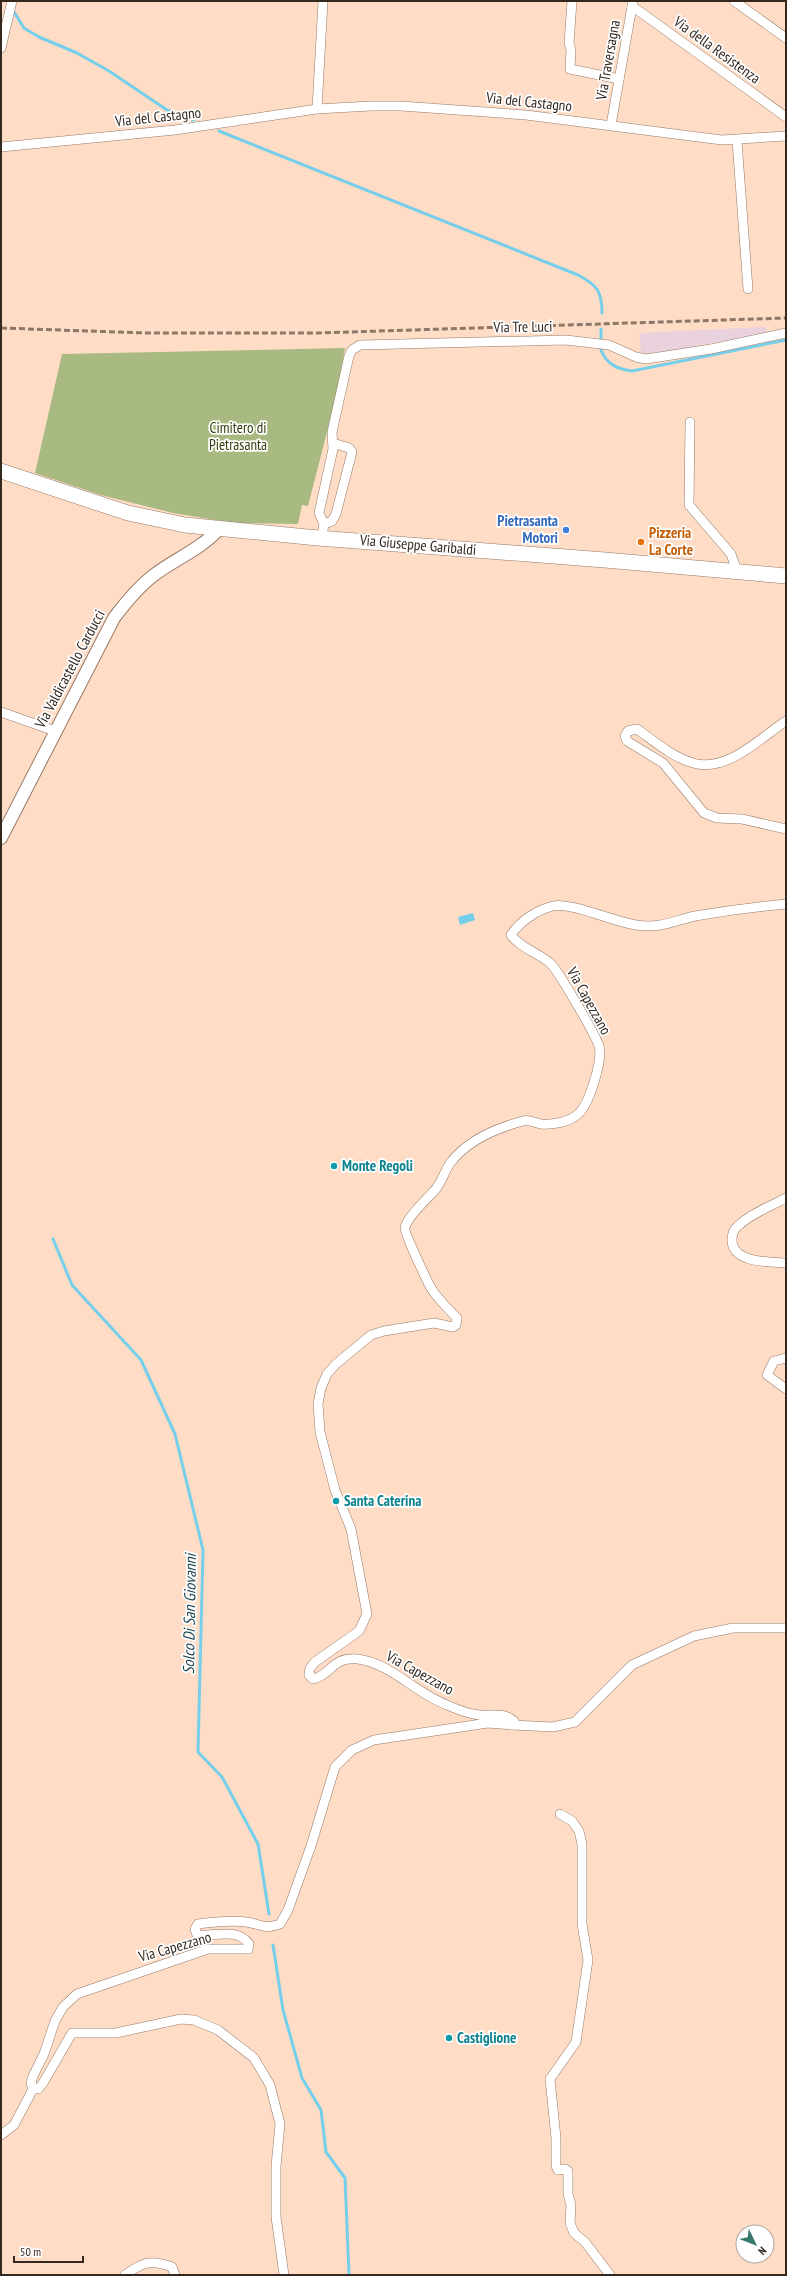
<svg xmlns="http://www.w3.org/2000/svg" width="787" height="2276" viewBox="0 0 787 2276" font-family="'PT Sans Narrow',sans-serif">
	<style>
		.industrial { fill: #e9d2de }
		.green { fill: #a8ba81 }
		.water { fill: #75cfea }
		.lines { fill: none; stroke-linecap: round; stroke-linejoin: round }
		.stream { stroke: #75cfea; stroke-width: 3 }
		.minor-casing { stroke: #977965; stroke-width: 10 }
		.tertiary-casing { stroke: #977965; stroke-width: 14 }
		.primary-casing { stroke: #977965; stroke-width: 16 }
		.minor { stroke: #fff; stroke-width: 9 }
		.tertiary { stroke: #fff; stroke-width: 12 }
		.primary { stroke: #fff; stroke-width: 15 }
		.rail { stroke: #8d7768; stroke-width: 3; stroke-dasharray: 6 3; stroke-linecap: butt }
		.shop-dot { fill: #3f7fe0; stroke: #fff; stroke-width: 1.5 }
		.food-dot { fill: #e8710a; stroke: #fff; stroke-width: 1.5 }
		.culture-dot { fill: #0f9aa8; stroke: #fff; stroke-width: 1.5 }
		.labels { text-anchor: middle; stroke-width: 3.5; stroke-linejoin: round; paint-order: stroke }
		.street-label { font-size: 15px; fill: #33271e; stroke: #fff }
		.park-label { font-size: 15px; fill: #33400c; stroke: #fff }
		.shop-label { font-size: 15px; font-weight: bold; fill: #366cbe; stroke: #fff; text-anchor: end }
		.food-label { font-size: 15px; font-weight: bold; fill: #c56008; stroke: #fff; text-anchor: start }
		.culture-label { font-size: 15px; font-weight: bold; fill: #0d838f; stroke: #fff; text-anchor: start }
		.water-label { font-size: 16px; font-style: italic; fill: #1c4551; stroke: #fff }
	</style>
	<rect width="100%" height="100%" fill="#fedcc6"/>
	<path class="industrial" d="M766 327 767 333 675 350 641 354 639 333Z"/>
	<path class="green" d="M345 348 336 397 308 506 302 505 298 524 234 523 173 513 101 495 35 473 62 354Z"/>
	<path class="water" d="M473 913 475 920 460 925 458 917Z"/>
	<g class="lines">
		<g class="stream">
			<path d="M14 12 24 28 39 37 77 53 109 71 167 110 194 120"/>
			<path d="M219 131 578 275C597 285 602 291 602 313"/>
			<path d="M601 339V329"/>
			<path d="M601 350C607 365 618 369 632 371L786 340"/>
			<path d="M53 1239 72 1285 141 1360 175 1434 203 1550 198 1752 222 1777 258 1844 269 1914"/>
			<path d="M273 1945 283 2010 302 2078 321 2110 326 2152 345 2178 349 2275"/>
		</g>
		<g class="minor-casing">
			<g id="minor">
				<path d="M572 1 569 43 571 50 570 69 619 79"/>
				<path d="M734 1 786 38"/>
				<path d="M632 6 786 117"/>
				<path d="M1 48 12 1"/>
				<path d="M317 109 323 1"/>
				<path d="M611 125 633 1"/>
				<path d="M737 141 748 289"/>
				<path d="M1 147 175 130 317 109 371 106H401L526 115 722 140 786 136"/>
				<path d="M690 422 689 505 731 554 737 571"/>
				<path d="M324 524 319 513 333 449 332 432 349 356 352 350 360 345 566 340 609 345 636 357 646 359 711 349 786 333"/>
				<path d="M323 530 324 524 332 521 336 514 352 452 349 448 333 443"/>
				<path d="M1 712 55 731"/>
				<path d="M786 721C760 738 727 773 693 763 672 757 654 741 637 729L628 731 625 736 627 741 663 763 704 813 717 818 742 819 786 829"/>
				<path d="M786 1198C771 1206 750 1214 738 1226 734 1229 732 1234 732 1240 732 1263 769 1262 786 1263"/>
				<path d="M786 1358 774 1361 767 1375 786 1389"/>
				<path d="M512 1725 553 1727 575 1722 632 1665 694 1636 733 1628H786"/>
				<path d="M560 1814 572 1821 579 1831 582 1844V1924L588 1960 576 2042 550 2079 556 2138V2166L558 2170 565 2169 568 2171V2194L571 2205 570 2223 574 2233 585 2242 610 2275"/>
				<path d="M1 2135 14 2125 33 2089"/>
				<path d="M125 2275C143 2262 151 2259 172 2267L175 2275"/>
				<path d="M284 2275 276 2217V2166L280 2124 270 2085 254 2058 218 2030 194 2020 181 2019 116 2033H72L43 2083 38 2089H33L31 2083 33 2076 44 2054 55 2021 63 2007 77 1994 208 1949H248L249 1944C237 1927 214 1937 197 1935L195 1929 198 1924C213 1922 230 1920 246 1922 262 1924 262 1930 280 1924L288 1910 311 1846 335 1767 352 1750 374 1740 488 1723 512 1725 514 1721C504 1712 491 1716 479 1715 469 1714 456 1709 447 1705 415 1693 392 1664 358 1659 332 1656 332 1675 313 1679L309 1675 310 1668 315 1662 359 1631 367 1614 351 1529 335 1490 320 1432 318 1404 321 1388 327 1374 336 1364 371 1335 384 1331 434 1323 453 1327 456 1325 457 1318C449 1310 440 1301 433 1291 429 1286 404 1232 405 1228 406 1218 427 1199 434 1191 442 1183 444 1171 451 1162 468 1140 497 1128 523 1121 528 1119 535 1123 541 1124 552 1125 570 1122 578 1114 589 1105 603 1060 599 1046 595 1034 558 970 550 963 538 953 519 947 511 935 520 921 537 910 553 906 570 902 615 922 636 925 660 929 673 921 695 916 725 911 755 907 786 904"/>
			</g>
		</g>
		<g class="tertiary-casing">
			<path id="tertiary" d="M1 838 114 618C126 602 138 587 154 575 175 559 201 549 219 529"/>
		</g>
		<g class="primary-casing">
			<path id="primary" d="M1 471 128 513 185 525 318 538 605 560 786 576"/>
		</g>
		<use href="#minor" class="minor"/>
		<use href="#tertiary" class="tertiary"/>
		<use href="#primary" class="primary"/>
		<path class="rail" d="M1 328 146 333H318L786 318"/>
	</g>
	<circle class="shop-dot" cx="566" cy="530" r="4"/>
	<circle class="food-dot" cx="641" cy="542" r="4"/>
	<g class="culture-dot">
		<circle cx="334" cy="1166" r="4"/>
		<circle cx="336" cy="1501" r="4"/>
		<circle cx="449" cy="2038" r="4"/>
	</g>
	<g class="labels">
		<g class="street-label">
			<text transform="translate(717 50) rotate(36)" y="5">Via della Resistenza</text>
			<text transform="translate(608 60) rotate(-80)" y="5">Via Traversagna</text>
			<text transform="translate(529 102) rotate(6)" y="5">Via del Castagno</text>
			<text transform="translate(158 117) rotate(-6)" y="5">Via del Castagno</text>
			<text transform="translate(523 327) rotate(-1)" y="5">Via Tre Luci</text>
			<text transform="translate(418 545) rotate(5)" y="5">Via Giuseppe Garibaldi</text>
			<text transform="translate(70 669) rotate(-62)" y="5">Via Valdicastello Carducci</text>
			<text transform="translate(589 1001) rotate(61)" y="5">Via Capezzano</text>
			<text transform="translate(420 1673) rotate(29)" y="5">Via Capezzano</text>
			<text transform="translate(175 1947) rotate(-16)" y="5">Via Capezzano</text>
		</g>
		<g class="park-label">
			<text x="238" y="433">Cimitero di<tspan x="238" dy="17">Pietrasanta</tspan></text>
		</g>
		<g class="shop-label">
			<text x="558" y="526">Pietrasanta<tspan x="558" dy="17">Motori</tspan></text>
		</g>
		<g class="food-label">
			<text x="649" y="538">Pizzeria<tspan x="649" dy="17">La Corte</tspan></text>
		</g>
		<g class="culture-label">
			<text x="342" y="1171">Monte Regoli</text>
			<text x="344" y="1506">Santa Caterina</text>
			<text x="457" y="2043">Castiglione</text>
		</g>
		<g class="water-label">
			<text transform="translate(189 1614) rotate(-89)" y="6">Solco Di San Giovanni</text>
		</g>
	</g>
	<rect width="787" height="2276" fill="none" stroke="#33271e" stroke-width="4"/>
	<g transform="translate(755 2244) rotate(133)"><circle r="19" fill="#ffffff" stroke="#ada9a5"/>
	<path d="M0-3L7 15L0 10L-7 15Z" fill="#35796d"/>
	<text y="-6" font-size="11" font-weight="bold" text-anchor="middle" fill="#33271e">N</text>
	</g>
	<path d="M14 2256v6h69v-6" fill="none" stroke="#33271e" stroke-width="2"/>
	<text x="20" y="2256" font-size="12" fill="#33271e" stroke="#ffffff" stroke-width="3" paint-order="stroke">50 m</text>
</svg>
